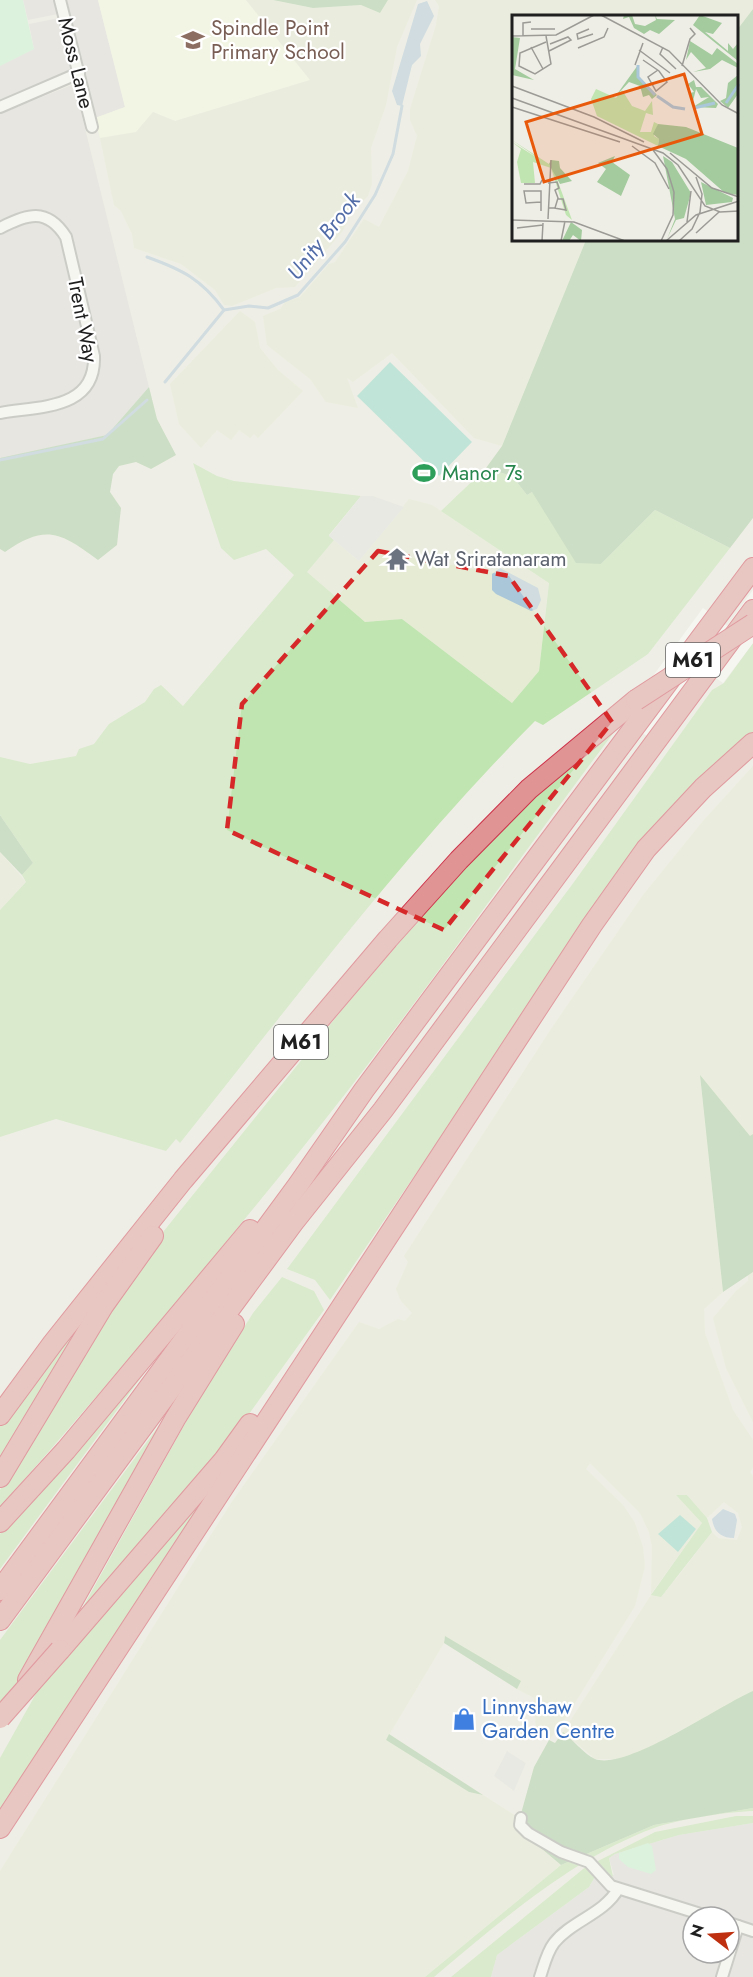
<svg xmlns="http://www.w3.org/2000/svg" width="753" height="1977" viewBox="0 0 753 1977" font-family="Jost,sans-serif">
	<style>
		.residential { fill: #dddcdc; fill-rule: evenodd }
		.education { fill: #f7fde1 }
		.farmland { fill: #e5ecd3; fill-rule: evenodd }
		.grass { fill: #c0e5b0 }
		.forest { fill: #a3cb9e }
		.park { fill: #c7f5d3 }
		.pitch { fill: #8ad8c8 }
		.parking { fill: #e3e3e3 }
		.water { fill: #aac6d9 }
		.pier { fill: #fff }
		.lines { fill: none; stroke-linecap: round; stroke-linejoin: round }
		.stream { stroke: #aac6d9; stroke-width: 3 }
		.street-casing { stroke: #a3a3a3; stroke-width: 14 }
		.highway-casing { stroke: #cd324a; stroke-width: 22 }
		.street { stroke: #fff; stroke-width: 10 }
		.highway { stroke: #e09494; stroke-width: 20 }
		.highway-bridge-casing { stroke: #cd324a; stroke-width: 22; stroke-linecap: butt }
		.highway-bridge { stroke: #e09494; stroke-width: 20 }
		.marked { fill: none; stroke: #d62828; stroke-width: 4.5; stroke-dasharray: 12 8; stroke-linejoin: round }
		.labels { text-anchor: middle; stroke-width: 4.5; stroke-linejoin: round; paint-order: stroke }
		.shield { fill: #fff; stroke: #626262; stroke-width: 1.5 }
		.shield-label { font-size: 20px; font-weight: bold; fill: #1f1f1f }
		.education-label { font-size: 21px; fill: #785e54; stroke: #fff; text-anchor: start }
		.street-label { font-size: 21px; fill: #1f1f1f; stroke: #fff }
		.leisure-label { font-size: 21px; fill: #27864d; stroke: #fff; text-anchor: start }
		.worship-label { font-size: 21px; fill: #5b616d; stroke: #fff; text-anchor: start }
		.shop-label { font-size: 21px; fill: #366cbe; stroke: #fff; text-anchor: start }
		.water-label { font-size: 22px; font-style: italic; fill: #526da8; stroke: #fff }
		.inset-river { fill: none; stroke: #aac6d9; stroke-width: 3 }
		.inset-road { fill: none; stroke: #9c9b96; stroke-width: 1.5 }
		.view { fill: #e8590c; fill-opacity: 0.15; stroke: #e8590c; stroke-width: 3 }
		.inset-edge { fill: none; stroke: #1f1f1f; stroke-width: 3 }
	</style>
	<rect width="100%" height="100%" fill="#efeee6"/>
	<g class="residential">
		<path d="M23 0H54L58 14 28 20Z"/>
		<path d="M67 0H98L125 107 95 118Z"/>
		<path d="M59 18 70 69 55 79 0 102V66L34 49 29 24Z"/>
		<path d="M74 84 149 387 107 435 0 459V114Z"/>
		<path d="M753 1823V1977H491L497 1955 589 1887 596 1875 603 1871 614 1875 609 1858 615 1854 679 1835ZM693 1917H729V1953H693Z"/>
	</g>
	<path class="education" d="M98 0H246L310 80 175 121 153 112 136 132 100 138 95 118 125 107Z"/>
	<g class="farmland">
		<path d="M246 0H273L313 8 361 5 380 13 388 0H417L397 47 386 105 371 148 372 184 368 196 354 210 342 232 295 287 276 288 232 306 224 305 215 290 181 264 134 248 132 234 121 211 114 205 100 138 136 132 153 112 175 121 310 80Z"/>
		<path d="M435 0H753V9L737 30 736 16H513V240H586L502 446 474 438 392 353 353 382 347 378 358 408 326 402 310 379 267 345 263 316 280 309 285 302 300 297 329 264 335 262 364 219 379 227 408 171 417 136 410 120V109L436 25 439 6Z"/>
		<path d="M240 311 255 322 260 348 278 370 303 391 258 438 254 434 250 438 239 430 231 440 217 430 201 448 179 424 170 384Z"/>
		<path d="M409 499 432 505 549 582 539 671 512 703 402 619 365 622 306 572 334 540 359 561Z"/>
		<path d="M753 766V1134L750 1137 700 1076 723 1292 704 1309 705 1333 733 1410 753 1440V1468L750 1472 753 1476V1691L639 1753 617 1759H595L563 1732 651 1595 652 1547 649 1532 640 1513 590 1463 586 1469 623 1505 635 1523 643 1547 645 1566 635 1606 560 1727 549 1740 536 1728 534 1698 517 1689 520 1681 444 1638V1643L386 1740 469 1792 483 1795 519 1818 517 1828 561 1865 425 1977H0V1871L231 1503 359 1322 379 1329 398 1319 405 1321 412 1313 401 1301 396 1289 408 1262 404 1256 551 1029 643 895 703 821ZM676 1495H687L707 1518 724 1502 738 1513 742 1527 737 1540 718 1538 712 1532 676 1579 651 1594 703 1522Z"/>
		<path d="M0 852 26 882 0 910Z"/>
		<path d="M753 1272V1422L726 1368 713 1318 736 1291 748 1281V1275Z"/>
	</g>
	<g class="grass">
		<path d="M193 463 217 476 234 481 361 496 329 535 334 540 307 572 365 622 402 619 512 703 539 671 549 583 441 511 486 468 512 476 527 495 532 492 601 564 655 510 730 548 648 654 543 725 535 721C405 852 295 999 180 1143L176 1139 166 1151 56 1119 0 1137V910L26 882 22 875 33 863 0 815V757L30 764 76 756 79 749 94 744 109 724 145 702 154 689 161 685 183 706 294 575 266 549 234 560 221 548Z"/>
		<path d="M753 643V735L573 942 330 1300 315 1280 287 1269 574 882 712 690 724 683Z"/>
		<path d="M624 719C514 864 411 1014 296 1156 200 1275 102 1392 0 1507V1490L49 1405 128 1279 163 1232 341 1011 476 853 525 801Z"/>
		<path d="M282 1277 314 1291 324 1310 236 1432 74 1623 197 1402 253 1313Z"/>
		<path d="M96 1298 0 1457V1426Z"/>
		<path d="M168 1341 0 1569V1534Z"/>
		<path d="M186 1389 13 1693 0 1707V1640Z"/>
		<path d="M213 1488 0 1818V1758L38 1690Z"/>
		<path d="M676 1495H687L707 1518 712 1532 661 1597 651 1595 702 1523Z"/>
		<path d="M753 1808V1811C726 1812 679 1819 654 1828 571 1859 501 1921 434 1977H425L561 1865 654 1825Z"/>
		<path d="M736 1816H753V1823L679 1835 615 1854 609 1858 613 1877 603 1871 596 1862 655 1832Z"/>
		<path d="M588 1865 596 1875 589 1887 497 1955 491 1977H451Z"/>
	</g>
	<g class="forest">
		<path d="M273 0H388L380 13 361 5 313 8Z"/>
		<path d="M753 9V518L730 548 655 510 601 564 576 563 532 492 527 495 512 476 486 468 502 446 586 240H736L737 30Z"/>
		<path d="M149 387 157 419 176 455 151 469 136 462 119 466 113 474 110 492 121 508 117 545 98 560C60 532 46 524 5 552L0 549V458L107 435Z"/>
		<path d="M0 815 33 863 22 875 0 852Z"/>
		<path d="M700 1075 750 1136 753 1134V1272L723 1292Z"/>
		<path d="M445 1636 521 1681 517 1689 444 1643Z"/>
		<path d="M753 1691V1808L654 1825 561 1865 517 1828 534 1767 549 1740 555 1743 563 1732C572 1739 584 1754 595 1759 626 1771 720 1705 753 1691Z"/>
		<path d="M389 1734 483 1795 469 1792 386 1740Z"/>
	</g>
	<g class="park">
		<path d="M0 0H23L34 49 0 66Z"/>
		<path d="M648 1843 652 1846 656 1870 651 1874 628 1867 619 1859V1853Z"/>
	</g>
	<g class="pitch">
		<path d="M390 362 472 442 439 476 357 396Z"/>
		<path d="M680 1515 696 1529 678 1552 658 1534Z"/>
	</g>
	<g class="parking">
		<path d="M361 496H373L404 507 359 561 329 536Z"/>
		<path d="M507 1751 526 1763 514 1791 494 1776Z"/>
	</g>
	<g class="water">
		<path d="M427 1 434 16 420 44 421 56 412 65 402 106 397 105 392 91 418 4Z"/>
		<path d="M500 568 538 588 541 600 537 609 531 611 496 594 492 590V574Z"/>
		<path d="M723 1509 735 1514 737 1520 734 1538C721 1538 714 1532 712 1519Z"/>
	</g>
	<path class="pier" d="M753 590V643L723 683 699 666 647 736 622 718 703 608 727 626Z"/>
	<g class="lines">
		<g class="stream">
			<path d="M147 257C183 270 201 279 224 310"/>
			<path d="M165 382 224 310 249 306 268 308 298 295 345 242 375 195 393 154 402 106"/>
			<path d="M0 460 103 439 147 400"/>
		</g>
		<g class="street-casing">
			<g id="street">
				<path d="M60 0 92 127"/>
				<path d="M0 107 79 73"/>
				<path d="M0 228C27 214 47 207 66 237L94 356C96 410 39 406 0 413"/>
				<path d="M521 1818 520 1825 528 1833 561 1852 589 1862 611 1886 710 1917"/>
				<path d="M729 1923 753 1931"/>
				<path d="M540 1977C544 1965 547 1952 554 1943 571 1921 604 1914 618 1889"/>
				<path d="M722 1977 738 1926"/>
			</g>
		</g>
		<g class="highway-casing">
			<g id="highway">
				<path d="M0 1415 53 1343 183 1180 388 939 459 860 529 789 636 700"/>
				<path d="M0 1477 103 1306 153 1236"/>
				<path d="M0 1522 66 1450 250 1230"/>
				<path d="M0 1590 298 1185 364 1090 753 568"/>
				<path d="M0 1620 293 1223 383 1110 753 610"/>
				<path d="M60 1650 224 1460 250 1424"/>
				<path d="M28 1680 175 1419 234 1324"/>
				<path d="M0 1828 592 925 646 849 703 788 753 743"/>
			</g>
		</g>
		<use href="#street" class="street"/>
		<use href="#highway" class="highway"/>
		<g class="highway-bridge-casing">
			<g id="highway-bridge">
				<path d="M636 700 753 624"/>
				<path d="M0 1718 60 1650"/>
			</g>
		</g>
		<use href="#highway-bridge" class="highway-bridge"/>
	</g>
	<path d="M0 0H753V1977H0ZM378 551 509 576 612 722 444 930 227 830 242 704Z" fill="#efeee6" fill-opacity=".55" fill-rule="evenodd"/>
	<path class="marked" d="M378 551 509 576 612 722 444 930 227 830 242 704Z"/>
	<defs>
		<g id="school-bare" transform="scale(1.8)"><path d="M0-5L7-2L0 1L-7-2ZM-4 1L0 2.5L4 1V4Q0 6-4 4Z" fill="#8d6e63" stroke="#fff" stroke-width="2.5" paint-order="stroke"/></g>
		<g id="stadium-bare" transform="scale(1.8)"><path d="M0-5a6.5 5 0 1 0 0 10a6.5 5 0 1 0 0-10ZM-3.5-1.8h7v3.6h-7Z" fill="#2e9e5b" stroke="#fff" stroke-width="2.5" paint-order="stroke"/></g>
		<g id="temple-bare" transform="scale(1.8)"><path d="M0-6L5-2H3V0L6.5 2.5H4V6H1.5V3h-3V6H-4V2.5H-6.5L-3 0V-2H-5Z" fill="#6b7280" stroke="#fff" stroke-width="2.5" paint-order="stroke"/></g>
		<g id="shop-bare" transform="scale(1.8)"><path d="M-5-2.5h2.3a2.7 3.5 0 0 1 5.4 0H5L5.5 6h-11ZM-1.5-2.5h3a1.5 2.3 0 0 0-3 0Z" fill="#3f7fe0" stroke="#fff" stroke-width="2.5" paint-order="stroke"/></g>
	</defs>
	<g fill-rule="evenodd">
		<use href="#school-bare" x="193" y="40"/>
		<use href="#stadium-bare" x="424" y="473"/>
		<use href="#temple-bare" x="397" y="559"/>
		<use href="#shop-bare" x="464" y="1719"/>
	</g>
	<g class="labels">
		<g class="shield">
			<rect x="666" y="643" width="54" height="34" rx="4.5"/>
			<rect x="274" y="1025" width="54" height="34" rx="4.5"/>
		</g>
		<g class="shield-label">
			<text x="693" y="667">M61</text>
			<text x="301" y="1049">M61</text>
		</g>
		<g class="education-label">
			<text x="211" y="35">Spindle Point<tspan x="211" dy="24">Primary School</tspan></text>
		</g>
		<g class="street-label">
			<text transform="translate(76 63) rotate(76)" y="7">Moss Lane</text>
			<text transform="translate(83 320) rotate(79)" y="7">Trent Way</text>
		</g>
		<g class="leisure-label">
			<text x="442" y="480">Manor 7s</text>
		</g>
		<g class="worship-label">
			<text x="415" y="566">Wat Sriratanaram</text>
		</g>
		<g class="shop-label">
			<text x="482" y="1714">Linnyshaw<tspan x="482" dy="24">Garden Centre</tspan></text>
		</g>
		<g class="water-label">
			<text transform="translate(323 236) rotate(-52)" y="8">Unity Brook</text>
		</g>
	</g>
	<g transform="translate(512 15)">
		<rect width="226" height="226" fill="#efeee6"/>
		<path d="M84 74 104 83 110 75 120 91 133 96 140 86 141 100 134 98 128 117H139L142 107 146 109 142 121 147 124 146 131 85 101 79 84ZM0 125 37 149 42 156 60 205 54 200 39 153 21 147 23 168H9L5 147 9 134 0 127 27 144Z" fill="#c0e5b0"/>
		<path d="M112 0H120L123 9 133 11 144 5 143 0 145 4 163 5 147 19 138 15 132 19 122 13 117 2 111 4ZM188 0 210 8 201 19 193 17 216 36V28L221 34 226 28V46L181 10ZM0 22 8 23 3 54 22 65 0 60ZM178 26 200 40 205 33 226 49V53L210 45 198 54 181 57 194 53 179 37 174 45ZM126 50V62L145 80 140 84 137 80 131 82 128 71 117 67 103 82ZM226 60V79L216 93 208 86 214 83 216 68ZM182 65 184 72H189L206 89 204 93 181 92 197 82 189 83 184 74 180 90 178 78 182 77 176 69ZM146 109 174 112 226 133V180L213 178 174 144 146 131 147 124 141 119ZM103 141 100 147 118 160 109 181 85 167 94 154 86 148ZM151 141 160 147 179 178 172 203 164 205 155 224 163 204ZM39 145 47 146 48 153 60 166 48 169 37 149ZM189 167 221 183 220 187 194 190ZM59 207 70 215 69 226 61 220 57 226H50Z" fill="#a3cb9e"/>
		<path class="inset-river" d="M126 50V62L143 80M145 81 161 92 173 94M214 88 227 69M182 93 203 88"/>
		<path class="inset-road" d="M89 0 157 36 210 90 227 99M19 14H43M77 14 65 19 66 24 81 19M0 21 44 20 82 0M11 21V8L19 7M34 21 39 49 23 59 7 51 8 38 34 27M19 32 31 54M151 32 148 39 164 54M66 33 92 22 96 13M127 35 158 58M37 36 59 25 56 22 38 29M131 45 147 56 155 67 144 76 136 62 146 55M123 50 131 28M170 51 178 24 183 19 178 13M0 71 82 102 132 127M0 83 151 138 166 150 193 191 208 197 227 196M0 92 108 127M120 131 143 148 157 174M141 135 155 154 162 177 161 200 149 226M158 138 200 173 227 182M12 169H28L30 165M29 187 14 188 12 176H29V196M36 193H43L46 183 43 175 47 173 45 167 36 168M42 193 54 195 51 184H46M36 204 39 145M0 205 62 207 113 226M175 207 179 176M5 213 31 210M184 218 207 197M30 226 31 208M49 226 53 206M154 226 184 200 227 186M167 226 180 214 188 197 190 179 184 162"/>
		<path class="view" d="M172 59 190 119 32 167 14 107Z"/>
		<rect width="226" height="226" class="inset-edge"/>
	</g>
	<g transform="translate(711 1935) rotate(287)"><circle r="28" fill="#ffffff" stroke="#a5a5a5" stroke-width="1.5"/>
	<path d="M0-4.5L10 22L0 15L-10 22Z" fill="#be300f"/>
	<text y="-9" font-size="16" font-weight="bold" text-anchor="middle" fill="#1f1f1f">N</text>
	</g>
</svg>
